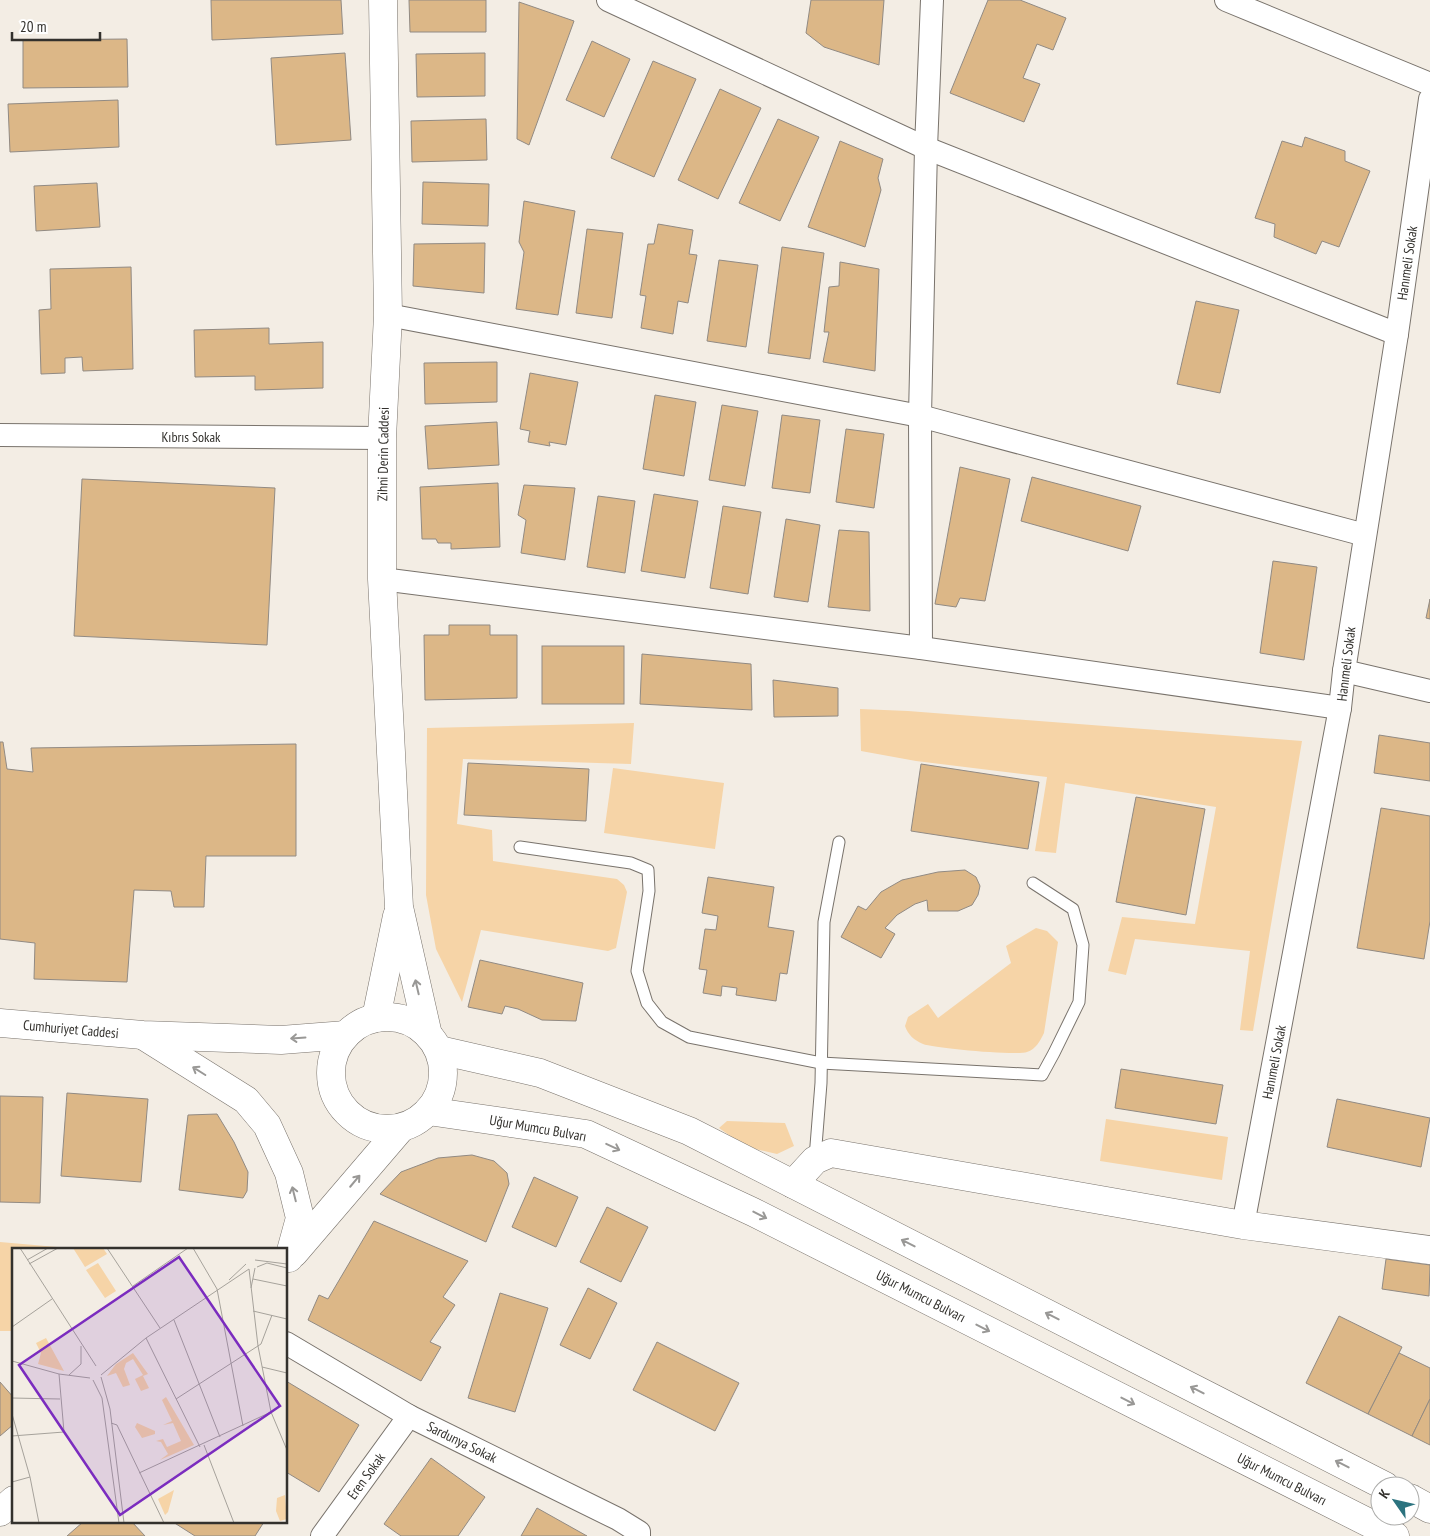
<svg xmlns="http://www.w3.org/2000/svg" width="1430" height="1536" viewBox="0 0 1430 1536" font-family="'PT Sans Narrow',sans-serif">
	<style>
		.green { fill: #f6d4a7 }
		.building { fill: #dcb787; stroke: #918a83 }
		.lines { fill: none; stroke-linecap: round; stroke-linejoin: round }
		.lane-casing { stroke: #79736c; stroke-width: 13 }
		.street-casing { stroke: #79736c; stroke-width: 24 }
		.secondary-casing { stroke: #79736c; stroke-width: 29 }
		.lane { stroke: #fff; stroke-width: 11 }
		.street { stroke: #fff; stroke-width: 22 }
		.secondary { stroke: #fff; stroke-width: 28 }
		.oneway { stroke: #999896 }
		.labels { text-anchor: middle; stroke-width: 5; stroke-linejoin: round; paint-order: stroke }
		.street-label { font-size: 14px; fill: #33312d; stroke: #fff }
		.inset-road { fill: none; stroke: #a6a29b; stroke-width: 1 }
		.view { fill: #7b2cbf; fill-opacity: 0.15; stroke: #7b2cbf; stroke-width: 2.5 }
		.inset-edge { fill: none; stroke: #33312d; stroke-width: 2.5 }
	</style>
	<rect width="100%" height="100%" fill="#f3ede4"/>
	<g class="green">
		<path d="M860 709 908 711 1302 741 1253 1031 1240 1030 1250 951 1135 939 1126 975 1108 971 1122 917 1195 924 1216 807 1065 783 1056 853 1035 851 1047 777 916 761 861 751Z"/>
		<path d="M634 723 631 764 463 759 457 824 492 830 493 861 617 879 624 885 627 892 616 948 608 951 481 930 462 1002 436 949 426 895 427 728Z"/>
		<path d="M613 768 724 783 715 849 604 833Z"/>
		<path d="M1036 928 1047 931 1058 942 1044 1033C1040 1041 1036 1049 1027 1052 1017 1056 933 1048 923 1044 914 1040 908 1035 905 1026L908 1017 928 1004 938 1018 1011 963 1006 946Z"/>
		<path d="M1106 1119 1228 1137 1222 1180 1100 1161Z"/>
		<path d="M727 1121 785 1123 794 1146 777 1154 746 1147 719 1128Z"/>
		<path d="M0 1242 91 1250H14V1331H0Z"/>
	</g>
	<g class="building">
		<path d="M211 0H341L343 34 212 40Z"/>
		<path d="M409 0H486V32H410Z"/>
		<path d="M811 0H884L879 65 824 47 806 33Z"/>
		<path d="M988 0H1020L1066 18 1053 50 1037 44 1023 78 1040 84 1024 122 950 93Z"/>
		<path d="M519 2 574 21 529 145 517 139Z"/>
		<path d="M127 39 128 87 23 88V40Z"/>
		<path d="M592 41 630 59 604 117 566 100Z"/>
		<path d="M345 53 351 140 276 145 271 58Z"/>
		<path d="M485 53V96L417 97 416 54Z"/>
		<path d="M653 61 696 79 654 177 611 158Z"/>
		<path d="M720 89 761 108 718 199 678 180Z"/>
		<path d="M118 100 119 147 10 152 8 104Z"/>
		<path d="M486 119 487 160 412 162 411 121Z"/>
		<path d="M778 119 819 137 780 221 739 203Z"/>
		<path d="M1305 137 1345 151V161L1370 171 1339 247 1322 241 1316 254 1274 237 1275 224 1255 218 1282 141 1302 147Z"/>
		<path d="M840 141 883 159 878 178 881 190 865 247 808 227Z"/>
		<path d="M423 182 489 184 488 226 422 224Z"/>
		<path d="M97 183 100 227 36 231 34 186Z"/>
		<path d="M524 201 575 211 558 315 516 309 524 252 519 242Z"/>
		<path d="M658 224 693 230 689 254 697 255 688 303 678 301 673 334 641 328 646 296 640 295 648 244H654Z"/>
		<path d="M587 229 623 233 612 318 576 313Z"/>
		<path d="M485 243 484 293 413 286 414 244Z"/>
		<path d="M782 247 824 253 810 359 768 353Z"/>
		<path d="M719 260 758 265 746 347 707 341Z"/>
		<path d="M840 262 879 269 875 371 823 362 829 332H824L829 287 839 286Z"/>
		<path d="M131 267 133 369 83 371 82 357 65 358V373L41 374 39 310 51 309 50 269Z"/>
		<path d="M1196 301 1239 310 1220 393 1177 384Z"/>
		<path d="M269 328V344L323 342V388L255 390V376L195 377 194 330Z"/>
		<path d="M497 362V402L425 404 424 363Z"/>
		<path d="M530 373 578 382 566 445 549 442 550 446 528 442 530 431 520 429Z"/>
		<path d="M655 395 696 402 684 476 643 469Z"/>
		<path d="M722 405 758 411 745 486 709 480Z"/>
		<path d="M782 415 820 420 810 493 772 488Z"/>
		<path d="M497 422 499 465 428 469 425 426Z"/>
		<path d="M846 429 884 434 874 508 836 502Z"/>
		<path d="M960 467 1010 479 985 601 960 598 956 607 935 604Z"/>
		<path d="M1032 477 1141 506 1128 551 1021 521Z"/>
		<path d="M82 479 275 488 267 645 74 636Z"/>
		<path d="M498 483 500 547 451 549V543H438L436 539H422L420 487Z"/>
		<path d="M524 485 575 488 565 560 521 553 526 520 518 515Z"/>
		<path d="M654 494 698 501 685 578 641 571Z"/>
		<path d="M598 496 635 501 625 573 587 567Z"/>
		<path d="M723 506 761 512 748 594 710 588Z"/>
		<path d="M786 519 820 525 808 602 774 597Z"/>
		<path d="M839 530 869 532 870 611 828 607Z"/>
		<path d="M1273 561 1317 567 1304 660 1260 653Z"/>
		<path d="M1430 599V619L1426 618Z"/>
		<path d="M449 625H490V635H517V698L425 700 424 635H449Z"/>
		<rect x="542" y="646" width="82" height="58"/>
		<path d="M642 654 751 664 752 710 640 704Z"/>
		<path d="M773 680 838 688V716L774 717Z"/>
		<path d="M1379 735 1430 743V781L1374 773Z"/>
		<path d="M0 742H3L7 769 33 772 31 748 296 744V856H206L204 907H174L171 891 134 890 127 982 34 979 35 943 0 939Z"/>
		<path d="M468 763 589 769 586 821 464 815Z"/>
		<path d="M921 764 1039 782 1028 849 911 831Z"/>
		<path d="M1136 797 1205 809 1186 915 1116 902Z"/>
		<path d="M1381 808 1430 816V921L1424 959 1357 948Z"/>
		<path d="M965 870 976 877 980 886 978 895 972 905 958 911H928L927 900 915 904 897 915 885 928 895 934 881 958 841 937 858 906 866 910 881 892 902 880 938 872Z"/>
		<path d="M708 877 774 887 768 927 794 931 787 974 780 973 776 1001 736 995 737 988 722 986 721 996 703 993 707 970 699 969 705 929 716 930 718 916 702 913Z"/>
		<path d="M480 960 583 983 576 1021 542 1020 518 1009 505 1006 502 1014 468 1007Z"/>
		<path d="M1121 1069 1223 1085 1216 1124 1115 1108Z"/>
		<path d="M67 1093 148 1099 141 1182 61 1176Z"/>
		<path d="M0 1096 43 1097 40 1203 0 1202Z"/>
		<path d="M1337 1099 1430 1118 1421 1167 1327 1147Z"/>
		<path d="M217 1114 234 1142 248 1172 247 1191 243 1198 179 1190 188 1115Z"/>
		<path d="M472 1155 494 1161 507 1173 509 1184 486 1242 380 1194 401 1172 438 1158Z"/>
		<path d="M534 1177 578 1197 556 1247 512 1227Z"/>
		<path d="M607 1207 648 1227 621 1282 580 1262Z"/>
		<path d="M374 1221 468 1261 443 1297 455 1305 430 1342 441 1347 421 1381 308 1320 319 1295 328 1299Z"/>
		<path d="M1386 1259 1430 1265 1429 1296 1382 1289Z"/>
		<path d="M588 1288 617 1303 590 1359 560 1345Z"/>
		<path d="M500 1293 548 1308 515 1412 468 1398Z"/>
		<path d="M1339 1316 1402 1347 1368 1414 1306 1383Z"/>
		<path d="M657 1342 739 1383 715 1431 633 1390Z"/>
		<path d="M1399 1353 1430 1368V1399L1412 1436 1368 1414Z"/>
		<path d="M286 1381 359 1425 319 1492 286 1472Z"/>
		<path d="M0 1382 14 1398V1424L0 1436Z"/>
		<path d="M1430 1399V1445L1412 1436Z"/>
		<path d="M431 1458 485 1497 458 1536H401L384 1524Z"/>
		<path d="M537 1508 587 1536H521Z"/>
		<path d="M83 1522H132L145 1536H67Z"/>
		<path d="M173 1522H264L255 1536H195Z"/>
	</g>
	<g class="lines">
		<g class="lane-casing">
			<g id="lane">
				<path d="M520 847 631 863 648 870 649 891 637 971 647 1003 662 1022 689 1037 821 1063 1042 1075 1054 1053 1079 1002 1083 945 1073 909 1033 883"/>
				<path d="M815 1158 821 1083 824 922 839 842"/>
			</g>
		</g>
		<g class="street-casing">
			<g id="street">
				<path d="M608 0 926 148 1397 334"/>
				<path d="M1226 0 1430 84"/>
				<path d="M388 315 920 416 1365 535"/>
				<path d="M0 435 382 438"/>
				<path d="M382 579 921 648 1340 708"/>
				<path d="M921 648 920 416 926 148 932 0"/>
				<path d="M1344 671 1430 691"/>
				<path d="M1243 1225 1340 708 1344 671 1397 334 1430 99"/>
				<path d="M286 1343 409 1416 618 1519 639 1532V1536"/>
				<path d="M322 1536 409 1416"/>
			</g>
		</g>
		<g class="secondary-casing">
			<g id="secondary">
				<path d="M383 0 388 315 382 438V579L399 907 428 1035"/>
				<circle cx="387" cy="1073" r="56"/>
				<path d="M376 1018 397 916"/>
				<path d="M0 1023 143 1035 281 1040 346 1035"/>
				<path d="M144 1036 246 1100 267 1125 289 1173 300 1218 289 1258"/>
				<path d="M439 1050 540 1073 689 1131 1385 1486"/>
				<path d="M428 1111 586 1134 753 1212 1395 1536"/>
				<path d="M793 1184 815 1160 831 1153 1243 1225 1430 1250"/>
				<path d="M294 1253 401 1128"/>
				<path d="M1410 1498 1430 1509"/>
				<path d="M0 1512 14 1500"/>
			</g>
		</g>
		<use href="#lane" class="lane"/>
		<use href="#street" class="street"/>
		<use href="#secondary" class="secondary"/>
	</g>
	<defs><path id="oneway-shaft" d="M-6 0H5M1.5-3L5.5 0L1.5 3" fill="none" stroke-width="1.6" stroke-linecap="round" stroke-linejoin="round" transform="scale(1.25)"/></defs>
	<g class="oneway">
		<use href="#oneway-shaft" transform="translate(417 987) rotate(-103)"/>
		<use href="#oneway-shaft" transform="translate(298 1038) rotate(176)"/>
		<use href="#oneway-shaft" transform="translate(199 1071) rotate(-148)"/>
		<use href="#oneway-shaft" transform="translate(613 1147) rotate(25)"/>
		<use href="#oneway-shaft" transform="translate(355 1181) rotate(-50)"/>
		<use href="#oneway-shaft" transform="translate(294 1194) rotate(-104)"/>
		<use href="#oneway-shaft" transform="translate(760 1215) rotate(27)"/>
		<use href="#oneway-shaft" transform="translate(908 1243) rotate(-153)"/>
		<use href="#oneway-shaft" transform="translate(1052 1316) rotate(-153)"/>
		<use href="#oneway-shaft" transform="translate(983 1328) rotate(27)"/>
		<use href="#oneway-shaft" transform="translate(1197 1390) rotate(-153)"/>
		<use href="#oneway-shaft" transform="translate(1128 1401) rotate(27)"/>
		<use href="#oneway-shaft" transform="translate(1342 1464) rotate(-153)"/>
	</g>
	<g class="labels">
		<g class="street-label">
			<text transform="translate(1407 263) rotate(-82)" y="5">Hanımeli Sokak</text>
			<text x="191" y="442">Kıbrıs Sokak</text>
			<text transform="translate(383 454) rotate(-89)" y="5">Zihni Derin Caddesi</text>
			<text transform="translate(1346 664) rotate(-83)" y="5">Hanımeli Sokak</text>
			<text transform="translate(71 1029) rotate(5)" y="5">Cumhuriyet Caddesi</text>
			<text transform="translate(1274 1062) rotate(-79)" y="5">Hanımeli Sokak</text>
			<text transform="translate(538 1128) rotate(10)" y="5">Uğur Mumcu Bulvarı</text>
			<text transform="translate(921 1296) rotate(27)" y="5">Uğur Mumcu Bulvarı</text>
			<text transform="translate(462 1442) rotate(26)" y="5">Sardunya Sokak</text>
			<text transform="translate(366 1476) rotate(-54)" y="5">Eren Sokak</text>
			<text transform="translate(1282 1479) rotate(27)" y="5">Uğur Mumcu Bulvarı</text>
		</g>
	</g>
	<g transform="translate(12 1248)">
		<rect width="275" height="275" fill="#f3ede4"/>
		<path d="M61 0H91L95 6 73 19ZM86 15 104 43 93 50 74 22ZM34 90 52 123 26 116 29 105 24 95ZM121 105 136 126 131 128 137 140 129 143 123 131 131 127 121 111 114 115 112 121 118 137 111 139 104 125 95 128 104 116ZM154 149 182 197 148 212 156 206 149 194 144 193 151 191 155 199 169 193 161 175 151 177 160 173 150 152ZM125 175 143 183V186L130 190 123 179ZM162 242 156 264 153 267 146 251ZM273 247 275 271 268 273 264 263 265 250Z" fill="#f6d4a7"/>
		<path class="inset-road" d="M8 0 84 118M95 0 148 80M181 0 205 41 231 178M15 12 36 0M243 12 275 16M17 16 46 0M245 19 255 15 275 20M237 21 246 98 259 164 275 202M241 31 275 38M217 32 234 16M121 38 176 0M239 40 243 20M241 63 275 71M162 72 208 189M0 79 40 51M134 90 188 199M0 113 47 126 78 130M250 119 275 125M57 127 69 116V98M89 127 134 90 237 21M89 129 98 161 112 275M81 132 90 150 107 275M0 150 48 151M164 151 249 96 260 67M0 166 18 229 27 275M99 175 105 177 152 275M0 188 52 184 47 126M192 197 222 275M127 225 259 164M0 234 18 229"/>
		<path class="view" d="M167 9 268 158 108 267 7 117Z"/>
		<rect width="275" height="275" class="inset-edge"/>
	</g>
	<g transform="translate(1395 1501) rotate(304)"><circle r="24" fill="#ffffff" stroke="#adadab"/>
	<path d="M0-4L9 19L0 12L-9 19Z" fill="#2c737f"/>
	<text y="-8" font-size="14" font-weight="bold" text-anchor="middle" fill="#33312d">K</text>
	</g>
	<path d="M12 32v8h88v-8" fill="none" stroke="#33312d" stroke-width="2.5"/>
	<text x="20" y="32" font-size="15" fill="#33312d" stroke="#ffffff" stroke-width="4" paint-order="stroke">20 m</text>
</svg>
